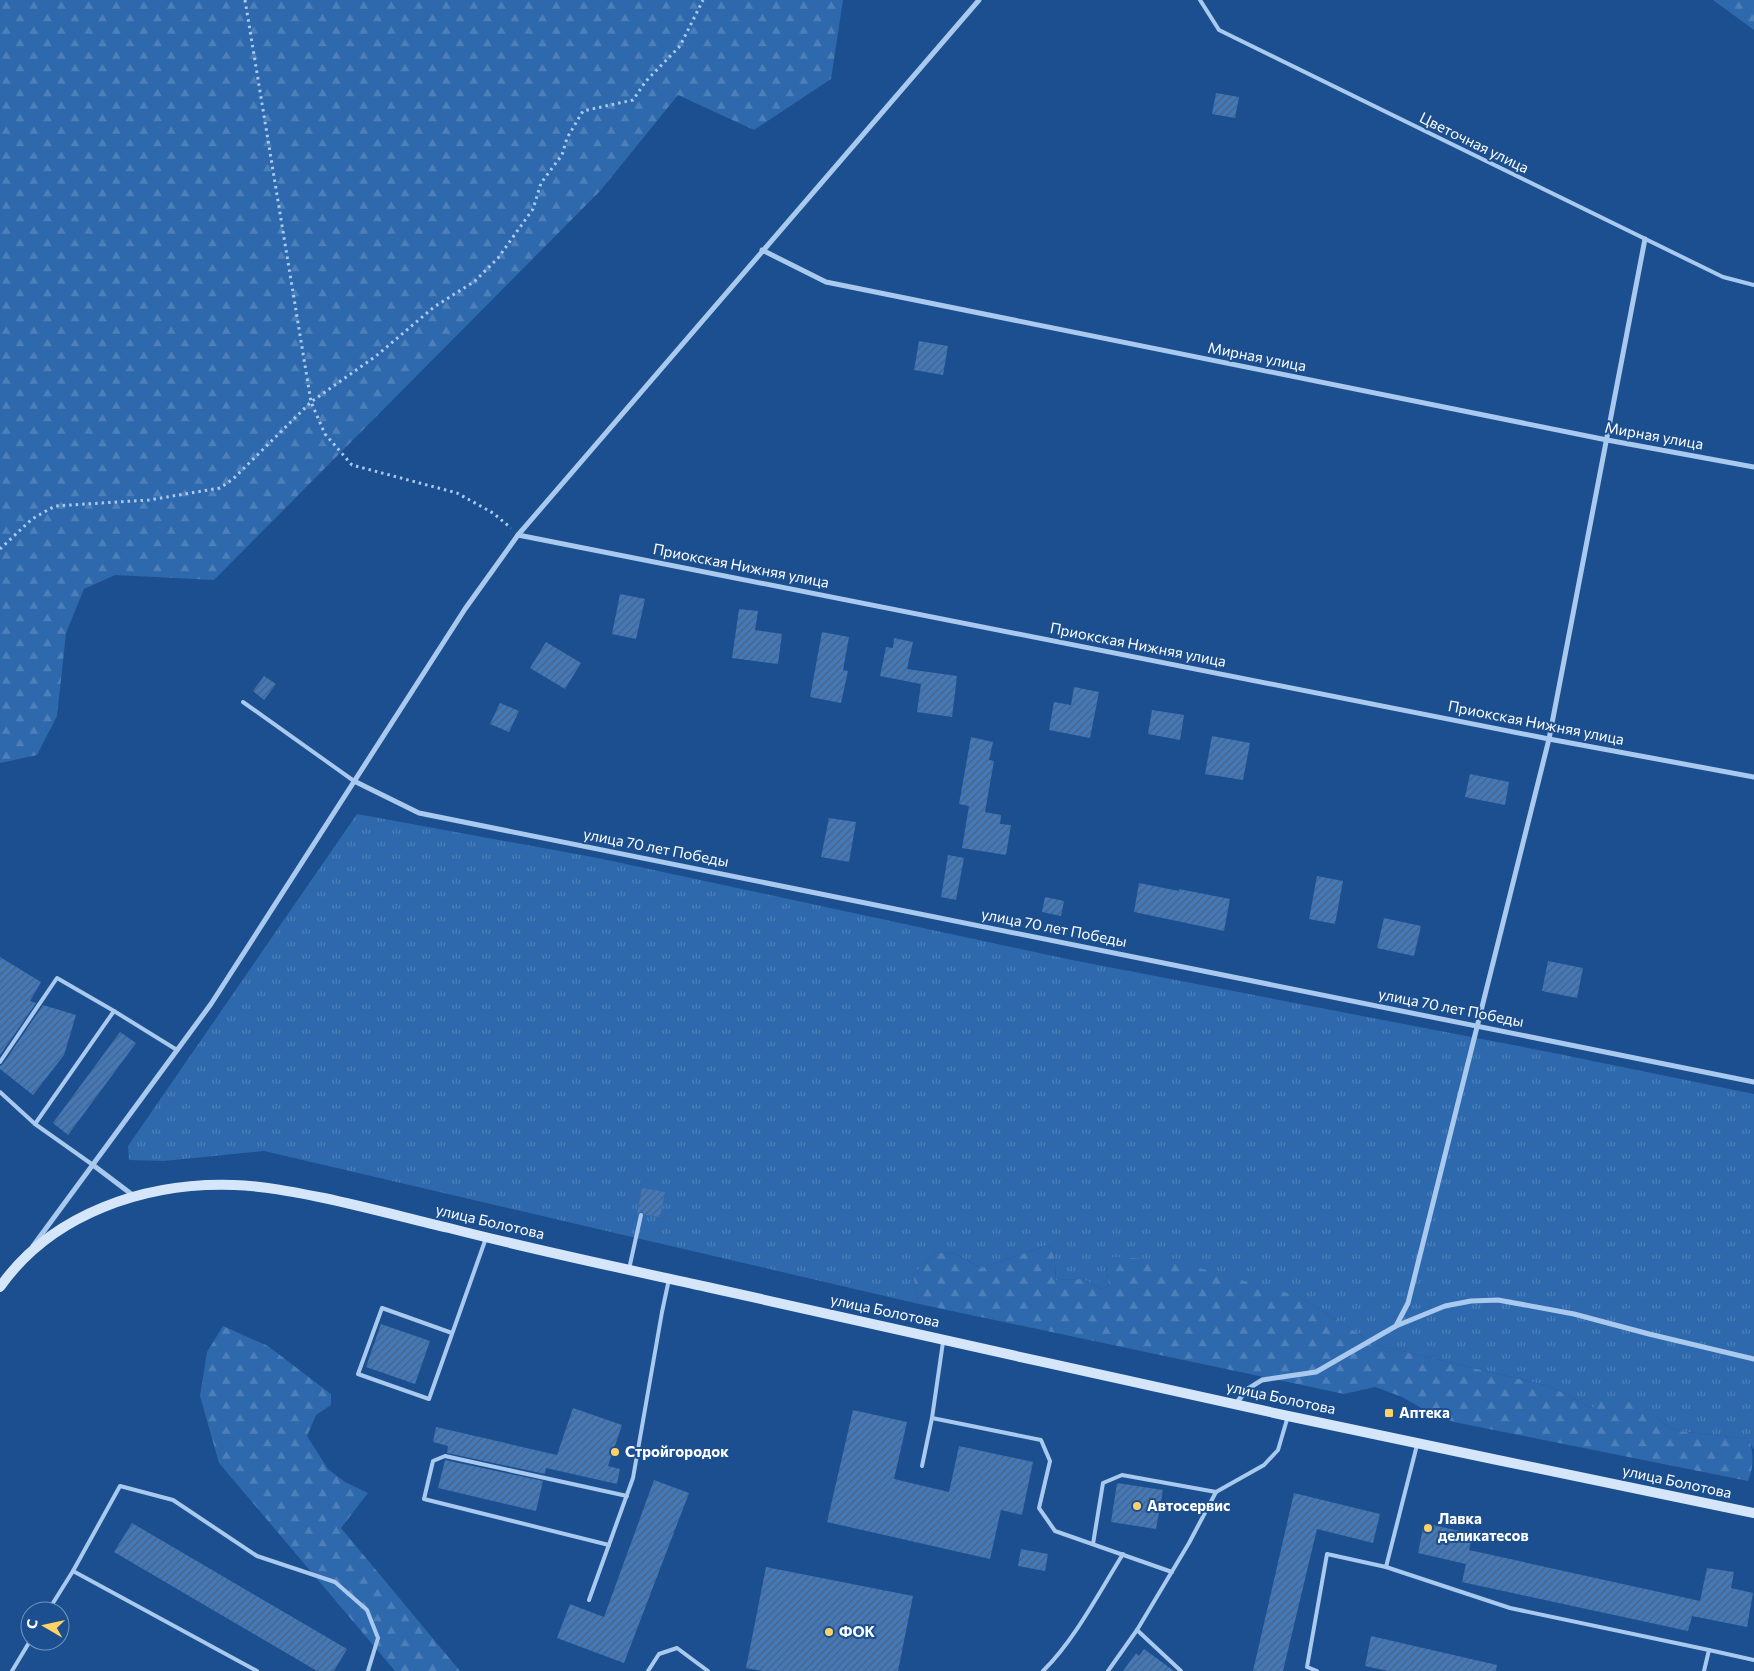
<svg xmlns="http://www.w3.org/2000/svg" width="1754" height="1671" viewBox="0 0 1754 1671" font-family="Commissioner,sans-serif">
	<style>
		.grass { fill: url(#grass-tufts) }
		.forest { fill: url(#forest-firs) }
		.building { fill: url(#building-hatch) }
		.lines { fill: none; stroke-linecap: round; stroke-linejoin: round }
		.path { stroke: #a9c9ee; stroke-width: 3; stroke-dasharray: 2.5 4; stroke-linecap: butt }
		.service { stroke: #a9c9ee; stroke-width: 4 }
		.minor { stroke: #a9c9ee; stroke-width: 5 }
		.secondary { stroke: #d6e6fa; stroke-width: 10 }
		.poi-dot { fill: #ffd166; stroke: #1b4f8f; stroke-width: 2 }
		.labels { text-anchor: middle; stroke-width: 4; stroke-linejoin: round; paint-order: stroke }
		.street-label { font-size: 15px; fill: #fff; stroke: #1b4f8f }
		.poi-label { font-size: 15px; font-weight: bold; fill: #fff; stroke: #1b4f8f; text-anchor: start }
	</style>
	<defs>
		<pattern id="grass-tufts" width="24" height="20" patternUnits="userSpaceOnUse" patternTransform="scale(1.25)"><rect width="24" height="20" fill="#2e69ad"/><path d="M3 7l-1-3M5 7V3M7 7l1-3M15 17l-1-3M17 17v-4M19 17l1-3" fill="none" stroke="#4d80b9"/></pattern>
		<pattern id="forest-firs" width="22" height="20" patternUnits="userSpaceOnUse" patternTransform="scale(1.25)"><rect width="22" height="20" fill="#2e69ad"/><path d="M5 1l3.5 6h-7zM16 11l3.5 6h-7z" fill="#4d80b9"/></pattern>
		<pattern id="building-hatch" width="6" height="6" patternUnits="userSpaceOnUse" patternTransform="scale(1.25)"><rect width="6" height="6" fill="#4478b7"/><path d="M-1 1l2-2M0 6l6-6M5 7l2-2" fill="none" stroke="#486282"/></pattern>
	</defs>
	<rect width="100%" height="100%" fill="#1b4f8f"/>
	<path class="grass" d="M357 814 598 858 1072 960 1554 1053 1754 1094V1450L1748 1439 1679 1431 1666 1426 1644 1404 1592 1408 1549 1386 1377 1345 1298 1296 1106 1266 1109 1286 1101 1289 1083 1279 1056 1280 1054 1249 1045 1246 981 1268 956 1254 936 1252 913 1275 919 1304 264 1151 164 1161 129 1160 128 1146Z"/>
	<g class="forest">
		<path d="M0 0H843L831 79 754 130 678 95 601 190 214 580 115 575 84 589 66 633 57 716 37 755 0 763Z"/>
		<path d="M1713 0H1754V30Z"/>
		<path d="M1045 1246 1054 1249 1056 1280 1083 1279 1101 1289 1109 1286 1106 1266 1112 1257 1171 1260 1298 1296 1377 1345 1549 1386 1592 1408 1603 1399 1645 1404 1666 1426 1679 1431 1749 1439C1754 1454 1754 1466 1748 1481L1454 1422 1432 1414 1402 1397 1375 1387 1344 1394 919 1304 913 1275 936 1252 956 1254 981 1268Z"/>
		<path d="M223 1326 268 1346 331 1394V1405L316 1415 307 1436 328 1469 345 1482 368 1493 341 1528 460 1671H395L219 1463 200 1396 207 1352Z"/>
	</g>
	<g class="building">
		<path d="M1216 93 1239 97 1235 118 1212 114Z"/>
		<path d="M919 341 948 346 943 375 914 370Z"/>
		<path d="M620 594 645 599 636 639 612 634Z"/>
		<path d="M739 609 758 611 755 630 782 634 778 664 732 658Z"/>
		<path d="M822 632 849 637 843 670 848 671 841 703 810 697Z"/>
		<path d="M894 638 913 642 907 669 957 676 952 717 917 712 921 684 880 676 886 647 893 648Z"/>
		<path d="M546 642 581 663 565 689 530 668Z"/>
		<path d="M264 676 276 684 264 700 253 691Z"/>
		<path d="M1074 687 1099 692 1090 738 1049 730 1054 702 1071 705Z"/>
		<path d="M500 703 519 711 509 732 490 724Z"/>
		<path d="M1152 710 1184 715 1180 740 1148 734Z"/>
		<path d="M1212 736 1250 743 1243 780 1205 774Z"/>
		<path d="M971 737 993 742 989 760 994 761 985 812 1001 815 1000 824 1011 825 1006 855 962 848 969 806 959 804Z"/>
		<path d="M1470 774 1509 782 1505 805 1465 797Z"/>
		<path d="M829 818 856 822 849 862 821 857Z"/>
		<path d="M948 855 964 858 956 900 941 897Z"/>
		<path d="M1317 876 1343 881 1335 924 1309 919Z"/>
		<path d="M1139 883 1179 891V889L1230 899 1224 931 1134 912Z"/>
		<path d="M1045 897 1064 901 1061 916 1042 912Z"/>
		<path d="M1384 918 1421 926 1414 956 1377 948Z"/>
		<path d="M0 957 41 982 30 1001 36 1003 0 1055Z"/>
		<path d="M1548 961 1583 968 1577 998 1542 991Z"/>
		<path d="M43 1005 76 1015 64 1055 33 1095 0 1069V1066L3 1064Z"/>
		<path d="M120 1032 136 1043 68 1135 53 1123Z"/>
		<path d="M642 1188 665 1192 660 1217 645 1215 641 1211 637 1214Z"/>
		<path d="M381 1324 430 1341 415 1384 366 1367Z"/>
		<path d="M573 1408 622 1425 608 1466 620 1469 617 1484 546 1468 545 1474 447 1453 448 1446 433 1442 436 1427 557 1455Z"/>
		<path d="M853 1410 907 1422 894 1479 949 1492 959 1446 1033 1462 1022 1515 1001 1510 990 1559 827 1522Z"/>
		<path d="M445 1460 543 1481 536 1511 438 1488Z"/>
		<path d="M654 1480 689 1493 624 1663 557 1638 570 1604 604 1617Z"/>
		<path d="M1117 1483 1163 1490 1156 1529 1111 1522Z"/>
		<path d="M1294 1493 1380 1514 1373 1543 1317 1529 1283 1671H1253Z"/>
		<path d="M132 1523 347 1649 334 1671H317L114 1552Z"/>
		<path d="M1424 1523 1473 1534 1469 1550 1700 1601 1707 1568 1734 1572 1731 1588 1753 1593 1747 1627 1692 1616 1688 1631 1462 1582 1466 1564 1418 1553Z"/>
		<path d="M1021 1549 1048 1554 1045 1571 1018 1566Z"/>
		<path d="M766 1567 913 1596 898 1671H763L746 1668Z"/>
		<path d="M1371 1636 1497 1665 1496 1671H1388L1365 1666Z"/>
		<path d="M1144 1649 1174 1671H1123L1136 1653 1139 1656Z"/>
	</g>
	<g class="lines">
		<g class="path">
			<path d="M245 0 311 402 325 434 352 465 457 493 493 513 511 528"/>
			<path d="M0 549 32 519 55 506 149 500 220 488 233 479 311 402 376 356 434 307 475 281 498 258 533 209 541 183 562 155 567 138 583 111 633 100 646 81 680 46 703 0"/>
		</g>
		<g class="service">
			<path d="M1200 0 1219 30 1723 277 1754 285"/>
			<path d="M243 702 354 781"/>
			<path d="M0 1062 57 978 114 1011"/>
			<path d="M0 1092 35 1124"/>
			<path d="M93 1165 35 1124 114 1011 177 1050"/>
			<path d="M629 1269 641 1215"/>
			<path d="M452 1333 382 1308 358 1374 429 1399 486 1238"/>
			<path d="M932 1418 1041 1440 1050 1461 1039 1508 1055 1531 1172 1572"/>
			<path d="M922 1466 932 1418 943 1342"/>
			<path d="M1093 1544 1103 1483 1122 1475 1216 1492"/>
			<path d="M609 1545 424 1499 433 1461 445 1456 627 1496"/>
			<path d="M1386 1567 1510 1608 1709 1650"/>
			<path d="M73 1571 120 1486 173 1500 257 1556 335 1582 367 1610 378 1638 368 1671"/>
			<path d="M589 1600 633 1478 662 1312 669 1279"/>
			<path d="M48 1611 73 1571 257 1671"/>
			<path d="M1137 1630 1181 1671"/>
			<path d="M12 1671 30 1641"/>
			<path d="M648 1671 659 1654 677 1648 708 1671"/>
			<path d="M1043 1671C1074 1641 1100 1591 1123 1554"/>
			<path d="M1108 1671 1137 1630 1189 1543 1216 1492 1264 1465 1278 1450 1288 1416"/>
			<path d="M1317 1671 1307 1667 1327 1554 1386 1567 1417 1445"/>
			<path d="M1704 1671 1709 1650 1754 1660"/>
		</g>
		<g class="minor">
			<path d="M762 250 826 282 1607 440 1754 467"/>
			<path d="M518 535 1549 739 1754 777"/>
			<path d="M354 781 419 813 1754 1082"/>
			<path d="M93 1165 134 1196"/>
			<path d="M33 1246 211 1004 465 609 518 535 979 0"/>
			<path d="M1396 1326 1445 1306 1471 1301 1498 1300 1574 1314 1649 1334 1754 1359"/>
			<path d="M1236 1404 1246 1390 1262 1380 1316 1372 1396 1326 1408 1303 1549 739 1645 239"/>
		</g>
		<path class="secondary" d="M0 1287C52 1213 146 1182 234 1185 264 1186 294 1192 324 1198 366 1207 407 1218 449 1228 534 1250 621 1268 707 1287 901 1330 1094 1374 1288 1416 1443 1449 1599 1481 1754 1513"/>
	</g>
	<g class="poi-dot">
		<rect x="1384" y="1408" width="10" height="10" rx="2.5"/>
		<circle cx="615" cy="1452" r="5"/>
		<circle cx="1137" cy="1506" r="5"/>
		<circle cx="1428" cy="1528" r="5"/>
		<circle cx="829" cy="1632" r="5"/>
	</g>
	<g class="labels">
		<g class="street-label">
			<text transform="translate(1474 143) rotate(26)" y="5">Цветочная улица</text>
			<text transform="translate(1257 357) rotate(11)" y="5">Мирная улица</text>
			<text transform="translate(1654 436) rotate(10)" y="5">Мирная улица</text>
			<text transform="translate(741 566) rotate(11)" y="5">Приокская Нижняя улица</text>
			<text transform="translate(1138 645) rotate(11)" y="5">Приокская Нижняя улица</text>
			<text transform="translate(1536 723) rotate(11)" y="5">Приокская Нижняя улица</text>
			<text transform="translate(656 848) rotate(11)" y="5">улица 70 лет Победы</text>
			<text transform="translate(1054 928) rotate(11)" y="5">улица 70 лет Победы</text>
			<text transform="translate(1451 1008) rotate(11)" y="5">улица 70 лет Победы</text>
			<text transform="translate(490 1222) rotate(13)" y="5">улица Болотова</text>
			<text transform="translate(885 1311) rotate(12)" y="5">улица Болотова</text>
			<text transform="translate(1281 1398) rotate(12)" y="5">улица Болотова</text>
			<text transform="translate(1677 1482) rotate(12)" y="5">улица Болотова</text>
		</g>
		<g class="poi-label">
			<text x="1399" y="1418">Аптека</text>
			<text x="625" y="1457">Стройгородок</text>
			<text x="1147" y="1511">Автосервис</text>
			<text x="1438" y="1524">Лавка<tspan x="1438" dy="17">деликатесов</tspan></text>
			<text x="839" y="1637">ФОК</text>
		</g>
	</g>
	<g transform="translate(45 1626) rotate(279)"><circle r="24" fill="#1b4f8f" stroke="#7695bc"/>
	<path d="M0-4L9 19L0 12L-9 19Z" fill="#ffd166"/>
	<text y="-8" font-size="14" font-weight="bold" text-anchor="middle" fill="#ffffff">С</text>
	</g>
</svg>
